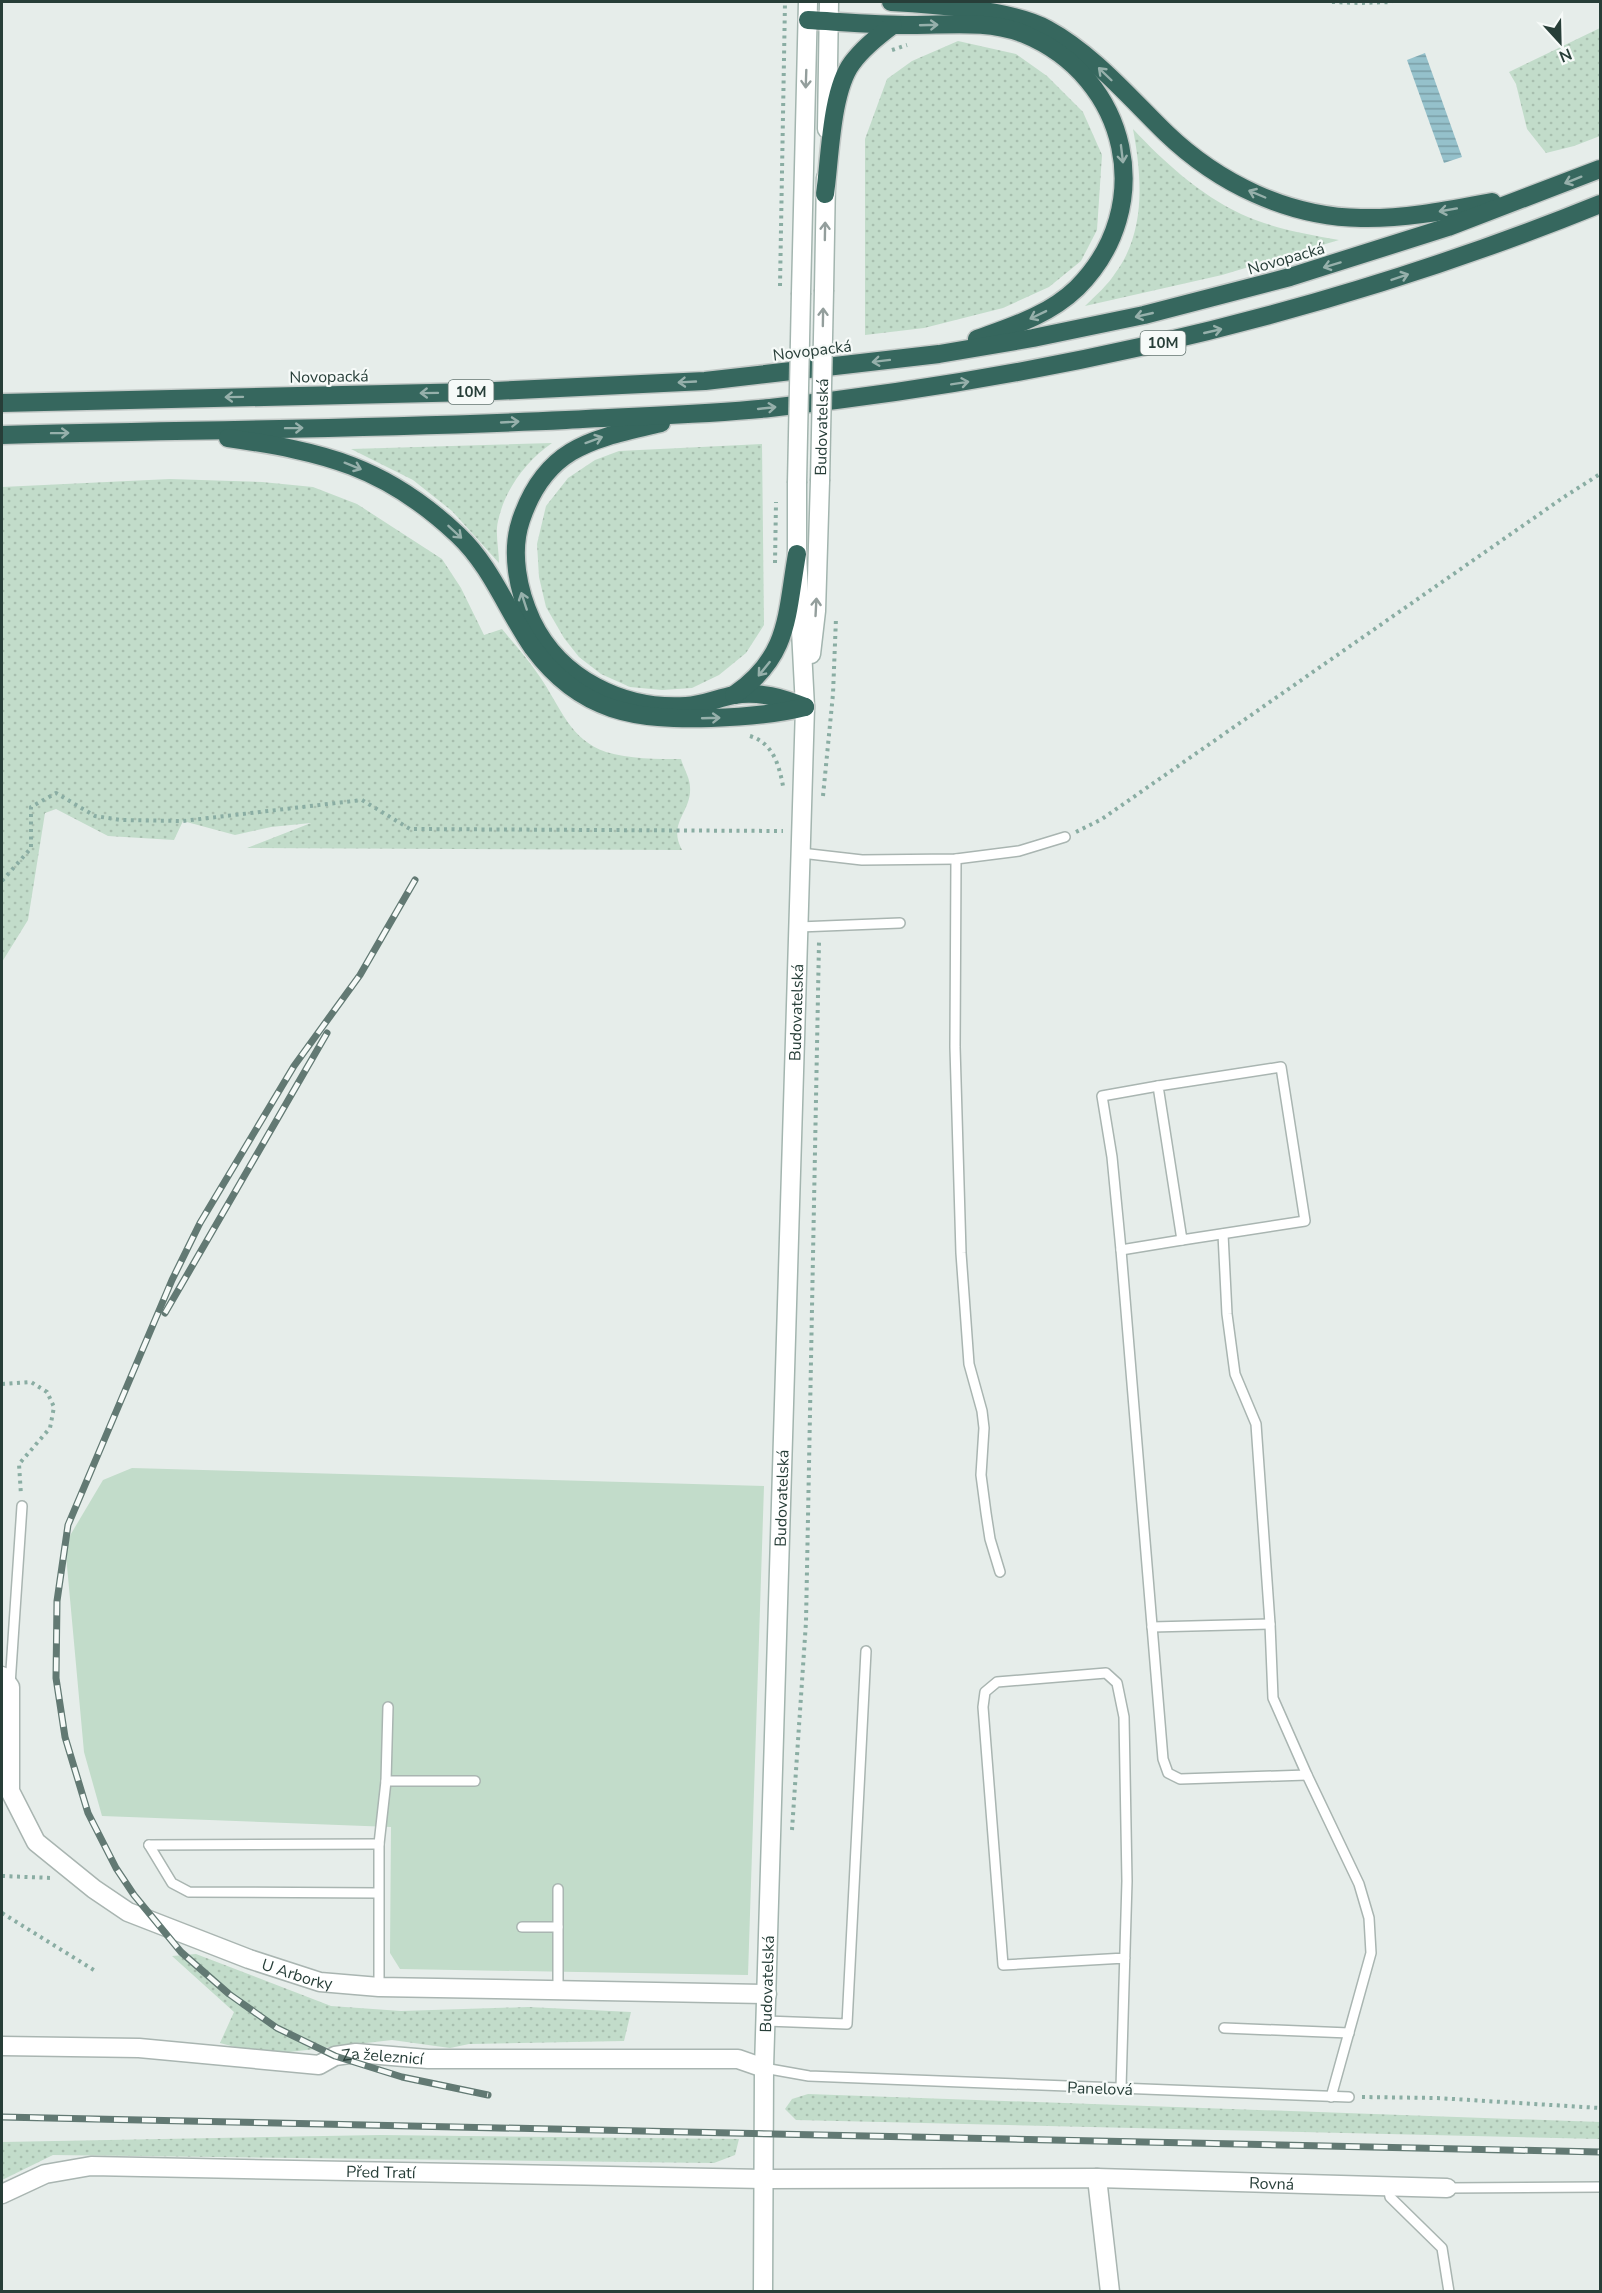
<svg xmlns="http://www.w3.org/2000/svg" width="1602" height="2293" viewBox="0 0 1602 2293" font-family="'Nunito Sans',sans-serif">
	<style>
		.green { fill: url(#green-dots) }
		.pitch { fill: #c2dcca }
		.water { fill: url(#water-rules) }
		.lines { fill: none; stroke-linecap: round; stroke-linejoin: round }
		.lane-casing { stroke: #a9b5b1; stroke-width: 12 }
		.street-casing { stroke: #a9b5b1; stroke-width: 21 }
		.secondary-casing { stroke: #a3b5af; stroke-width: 21 }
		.highway-casing { stroke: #c3c9c7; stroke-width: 21 }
		.path { stroke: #8aada3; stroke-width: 4; stroke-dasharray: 3 4.5; stroke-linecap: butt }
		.lane { stroke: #fff; stroke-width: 9 }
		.street { stroke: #fff; stroke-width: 18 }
		.secondary { stroke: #fff; stroke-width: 18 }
		.highway { stroke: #36675e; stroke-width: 18 }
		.rail-casing { stroke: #627973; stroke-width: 7 }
		.rail { stroke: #f6faf8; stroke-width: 4.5; stroke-dasharray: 14; stroke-linecap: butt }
		.secondary-bridge-casing { stroke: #a3b5af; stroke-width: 21; stroke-linecap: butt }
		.secondary-bridge { stroke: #fff; stroke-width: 18 }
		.oneway { stroke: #96b0ab }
		.oneway2 { stroke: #939e9c }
		.labels { text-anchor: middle; stroke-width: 4.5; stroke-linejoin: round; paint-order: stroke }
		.shield { fill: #f6faf8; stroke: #657672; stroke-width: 1.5 }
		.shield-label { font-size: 15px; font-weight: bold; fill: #273e38 }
		.street-label { font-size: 16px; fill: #273e38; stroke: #f6faf8 }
	</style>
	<defs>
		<pattern id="green-dots" width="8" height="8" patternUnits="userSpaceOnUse" patternTransform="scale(1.5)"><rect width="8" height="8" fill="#c2dcca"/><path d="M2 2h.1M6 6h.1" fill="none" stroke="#a7beae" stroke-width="1.8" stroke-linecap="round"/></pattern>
		<pattern id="water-rules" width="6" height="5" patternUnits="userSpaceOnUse" patternTransform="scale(1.5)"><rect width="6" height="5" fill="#95c1cb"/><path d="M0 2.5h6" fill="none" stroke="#7a9ea6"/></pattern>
	</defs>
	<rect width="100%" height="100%" fill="#e6edea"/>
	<g class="green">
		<path d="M1600 28V136L1574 146 1546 153 1527 129 1516 84 1509 72Z"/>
		<path d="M958 41 1016 54 1047 76 1083 112 1102 155 1097 230 1081 261 1049 287 1003 308 924 328 865 335V139L887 79 912 61Z"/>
		<path d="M1133 129C1164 162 1199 194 1241 214 1271 228 1306 234 1339 240L1222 275 1085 306C1095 296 1108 285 1116 272 1146 231 1142 177 1133 129Z"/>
		<path d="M552 443C526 461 505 489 498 521 495 534 499 550 499 563L452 511 413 480 351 449Z"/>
		<path d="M762 444 764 625 746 653 719 675 692 688 662 690 630 687 601 674 579 657 564 638 546 607 539 577 537 544 546 506 568 478 595 460 619 451Z"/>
		<path d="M170 479 262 482 313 487 357 504 442 559 461 588 484 635 502 629C515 645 529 660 540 677 560 706 570 740 606 752 629 759 657 759 681 759 683 767 690 778 690 787 692 812 667 823 682 850L247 848 311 823 271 827 235 835 183 821 174 840 108 836 56 809 45 813 28 920 2 962V487Z"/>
		<path d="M196 1954 331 2006 401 2011 528 2007 631 2012 624 2041 469 2044 450 2048 392 2040 264 2055 220 2043 234 2012 172 1956Z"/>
		<path d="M808 2094 1600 2122V2139L796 2120 785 2109 792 2099Z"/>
		<path d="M380 2135 739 2139 735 2155 714 2163 53 2155 2 2180V2142Z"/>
	</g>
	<path class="pitch" d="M132 1468 764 1486 748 1975 400 1969 390 1953 391 1827 102 1816 84 1752 65 1544 103 1480Z"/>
	<path class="water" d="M1425 53 1462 157 1444 163 1407 60Z"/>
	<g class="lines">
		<g class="lane-casing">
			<g id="lane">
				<path d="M801 853 862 860 956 859 1019 851 1065 837"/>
				<path d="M956 859 955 1047 961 1253 969 1364 982 1411 984 1428 981 1475 986 1513 990 1539 1000 1572"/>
				<path d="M799 927 900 923"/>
				<path d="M1281 1067 1305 1221 1182 1240 1158 1086Z"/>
				<path d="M1158 1086 1102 1096 1112 1157 1121 1250 1163 1759 1168 1773 1180 1779 1307 1775"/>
				<path d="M1223 1234 1227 1314 1235 1374 1256 1424 1270 1624 1273 1698 1307 1775 1359 1884 1369 1918 1371 1953 1331 2097"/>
				<path d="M1121 1250 1182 1240"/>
				<path d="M1152 1627 1270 1624"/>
				<path d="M10 1685 22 1506"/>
				<path d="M386 1781H475"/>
				<path d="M149 1845 172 1883 189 1892 378 1893"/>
				<path d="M149 1845 379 1844"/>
				<path d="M558 1889V1989"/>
				<path d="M522 1927H558"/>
				<path d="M379 1987V1844L386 1781 388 1707"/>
				<path d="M766 2021 847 2024 866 1651"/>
				<path d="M1224 2028 1349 2033"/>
				<path d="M764 2068 809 2076 1349 2097"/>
				<path d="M1121 2088 1127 1881 1124 1717 1117 1683 1106 1673 997 1682 985 1692 983 1707 1003 1965 1125 1958"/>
				<path d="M1388 2186 1390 2197 1442 2248 1449 2292"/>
				<path d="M1447 2188 1600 2187"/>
			</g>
		</g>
		<g class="street-casing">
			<g id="street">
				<path id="s1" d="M2 1676 10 1687V1791L36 1842 94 1889 128 1912 249 1959 320 1982 379 1987 767 1994"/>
				<path id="s2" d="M2 2046 139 2048 319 2065 335 2056 356 2053 428 2059H738L764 2068"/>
				<path d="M1097 2178 1110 2292"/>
				<path id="s3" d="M2 2194 45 2174 91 2166 764 2179 1097 2178 1447 2188"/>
			</g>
		</g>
		<g class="secondary-casing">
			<g id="secondary">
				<path d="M827 129 829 2"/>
				<path d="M824 290 826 178"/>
				<path d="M801 293 808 2"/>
				<path d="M811 654 816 611 820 481"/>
				<path id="s4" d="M763 2292 764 2068 805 707 797 554V483"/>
			</g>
		</g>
		<g class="highway-casing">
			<g id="highway">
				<path d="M891 2C931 4 1013 10 1047 29 1093 54 1129 97 1166 133 1218 183 1288 217 1361 218 1405 219 1449 210 1492 202"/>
				<path d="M808 20C843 22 878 25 912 25 950 25 989 20 1024 34 1129 77 1158 207 1077 288 1049 315 1013 326 977 339"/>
				<path d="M825 194C830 159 831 91 852 63 863 48 878 36 893 25"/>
				<path d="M2 403 474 392 705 381 939 354 1033 338 1144 315 1290 277 1448 227 1600 169"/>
				<path d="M661 423C593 439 546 446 521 520 510 552 518 591 532 621 560 679 623 710 686 706 703 705 718 698 734 695 760 691 782 698 805 707"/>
				<path d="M2 435C189 430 378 429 566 420 633 416 702 415 770 408 1055 377 1334 312 1600 204"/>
				<path d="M228 438C324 452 385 466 458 535 492 567 507 611 533 648 581 713 636 720 711 718 743 717 773 715 805 707"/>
				<path d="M734 695C790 656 786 616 797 554"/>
			</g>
		</g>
		<g class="path">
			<path d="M1332 2 1358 3 1392 2"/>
			<path d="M892 50 907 45"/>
			<path d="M780 286 785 2"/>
			<path d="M775 563 776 502"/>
			<path d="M750 736C773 743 779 765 783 786"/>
			<path d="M823 796 833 694 836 618"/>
			<path d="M1076 832 1102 819 1564 497 1600 474"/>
			<path d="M2 881 31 848V807L56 793 95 816 121 820 183 821 362 800 410 829 783 831"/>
			<path d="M2 1384 31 1382 47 1392 54 1407 50 1428 19 1464 21 1495"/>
			<path d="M792 1830 806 1622 819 942"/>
			<path d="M2 1876 52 1878"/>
			<path d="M2 1913 97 1972"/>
			<path d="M1362 2097 1437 2098 1600 2108"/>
		</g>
		<use href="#lane" class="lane"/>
		<use href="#street" class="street"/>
		<use href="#secondary" class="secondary"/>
		<use href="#highway" class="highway"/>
		<g class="rail-casing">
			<g id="rail">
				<path d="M415 880 360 975 294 1066 200 1223 172 1280 68 1525 57 1601 56 1678 65 1737 88 1813 116 1868 134 1895 181 1952 229 1994 277 2028 335 2056 402 2077 488 2095"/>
				<path d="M165 1313 327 1033"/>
				<path d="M2 2117 1600 2152"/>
			</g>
		</g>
		<use href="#rail" class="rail"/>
		<g class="secondary-bridge-casing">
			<g id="secondary-bridge">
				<path id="s5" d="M820 481 824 290"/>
				<path d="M797 483 801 293"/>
			</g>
		</g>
		<use href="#secondary-bridge" class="secondary-bridge"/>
	</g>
	<defs><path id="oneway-shaft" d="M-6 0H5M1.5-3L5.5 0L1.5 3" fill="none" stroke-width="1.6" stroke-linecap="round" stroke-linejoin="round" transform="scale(1.5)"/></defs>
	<g class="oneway">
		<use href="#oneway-shaft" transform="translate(929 25) rotate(-2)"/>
		<use href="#oneway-shaft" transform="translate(1105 74) rotate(-136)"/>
		<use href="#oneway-shaft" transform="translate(1122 154) rotate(83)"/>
		<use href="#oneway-shaft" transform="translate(1573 180) rotate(158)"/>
		<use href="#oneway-shaft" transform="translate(1257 194) rotate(-157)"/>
		<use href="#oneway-shaft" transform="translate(1448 210) rotate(170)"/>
		<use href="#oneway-shaft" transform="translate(1332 265) rotate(163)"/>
		<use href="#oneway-shaft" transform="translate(1400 277) rotate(-19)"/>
		<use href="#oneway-shaft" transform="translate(1038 315) rotate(154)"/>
		<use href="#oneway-shaft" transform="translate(1144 315) rotate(167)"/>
		<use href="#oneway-shaft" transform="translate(1213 331) rotate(-13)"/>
		<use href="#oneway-shaft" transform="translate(881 361) rotate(173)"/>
		<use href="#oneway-shaft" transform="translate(687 382) rotate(177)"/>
		<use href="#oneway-shaft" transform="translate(960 383) rotate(-9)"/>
		<use href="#oneway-shaft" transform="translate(429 393) rotate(179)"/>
		<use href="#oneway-shaft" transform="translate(234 397) rotate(179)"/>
		<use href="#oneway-shaft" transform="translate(767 408) rotate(-6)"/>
		<use href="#oneway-shaft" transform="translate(510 422) rotate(-3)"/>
		<use href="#oneway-shaft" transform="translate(294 428) rotate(-1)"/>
		<use href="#oneway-shaft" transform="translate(60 433) rotate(-1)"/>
		<use href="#oneway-shaft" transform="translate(594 440) rotate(-20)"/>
		<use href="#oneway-shaft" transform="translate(353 466) rotate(22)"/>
		<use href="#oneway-shaft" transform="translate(455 532) rotate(43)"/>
		<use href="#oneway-shaft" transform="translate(524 601) rotate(-108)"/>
		<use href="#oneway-shaft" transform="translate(764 669) rotate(129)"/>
		<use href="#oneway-shaft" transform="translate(711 718) rotate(-2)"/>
	</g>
	<g class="oneway2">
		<use href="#oneway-shaft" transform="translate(806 79) rotate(92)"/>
		<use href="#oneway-shaft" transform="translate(825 231) rotate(-89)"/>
		<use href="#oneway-shaft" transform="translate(823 317) rotate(-89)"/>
		<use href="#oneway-shaft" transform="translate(816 607) rotate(-87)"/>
	</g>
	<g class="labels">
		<g class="shield">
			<rect x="1140.5" y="331" width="45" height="24" rx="4.5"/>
			<rect x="448.5" y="380" width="45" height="24" rx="4.5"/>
		</g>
		<g class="shield-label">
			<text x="1163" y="348">10M</text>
			<text x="471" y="397">10M</text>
		</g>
		<g class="street-label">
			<text transform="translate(1286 258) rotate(-16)" y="6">Novopacká</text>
			<text transform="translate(812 350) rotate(-7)" y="6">Novopacká</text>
			<text transform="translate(329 376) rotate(-1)" y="6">Novopacká</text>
			<text dy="6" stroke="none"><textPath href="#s5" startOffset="54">Budovatelská</textPath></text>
			<text dy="6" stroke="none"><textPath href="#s4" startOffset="1280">Budovatelská</textPath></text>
			<text dy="6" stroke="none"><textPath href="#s4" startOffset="794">Budovatelská</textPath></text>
			<text dy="6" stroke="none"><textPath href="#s1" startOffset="471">U Arborky</textPath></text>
			<text dy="6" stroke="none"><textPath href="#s4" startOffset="308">Budovatelská</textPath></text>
			<text dy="6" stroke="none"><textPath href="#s2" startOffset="384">Za železnicí</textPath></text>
			<text transform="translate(1100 2088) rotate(2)" y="6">Panelová</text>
			<text dy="6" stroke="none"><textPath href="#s3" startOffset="384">Před Tratí</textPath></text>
			<text dy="6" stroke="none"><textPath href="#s3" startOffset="1275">Rovná</textPath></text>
		</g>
	</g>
	<rect width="1602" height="2293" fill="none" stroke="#273e38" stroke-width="6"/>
	<g transform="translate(1560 42) rotate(158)" stroke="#f6faf8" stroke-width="4.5" paint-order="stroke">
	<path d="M0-4.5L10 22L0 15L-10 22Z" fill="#273e38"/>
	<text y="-9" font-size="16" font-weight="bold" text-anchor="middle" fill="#273e38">N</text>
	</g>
</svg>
